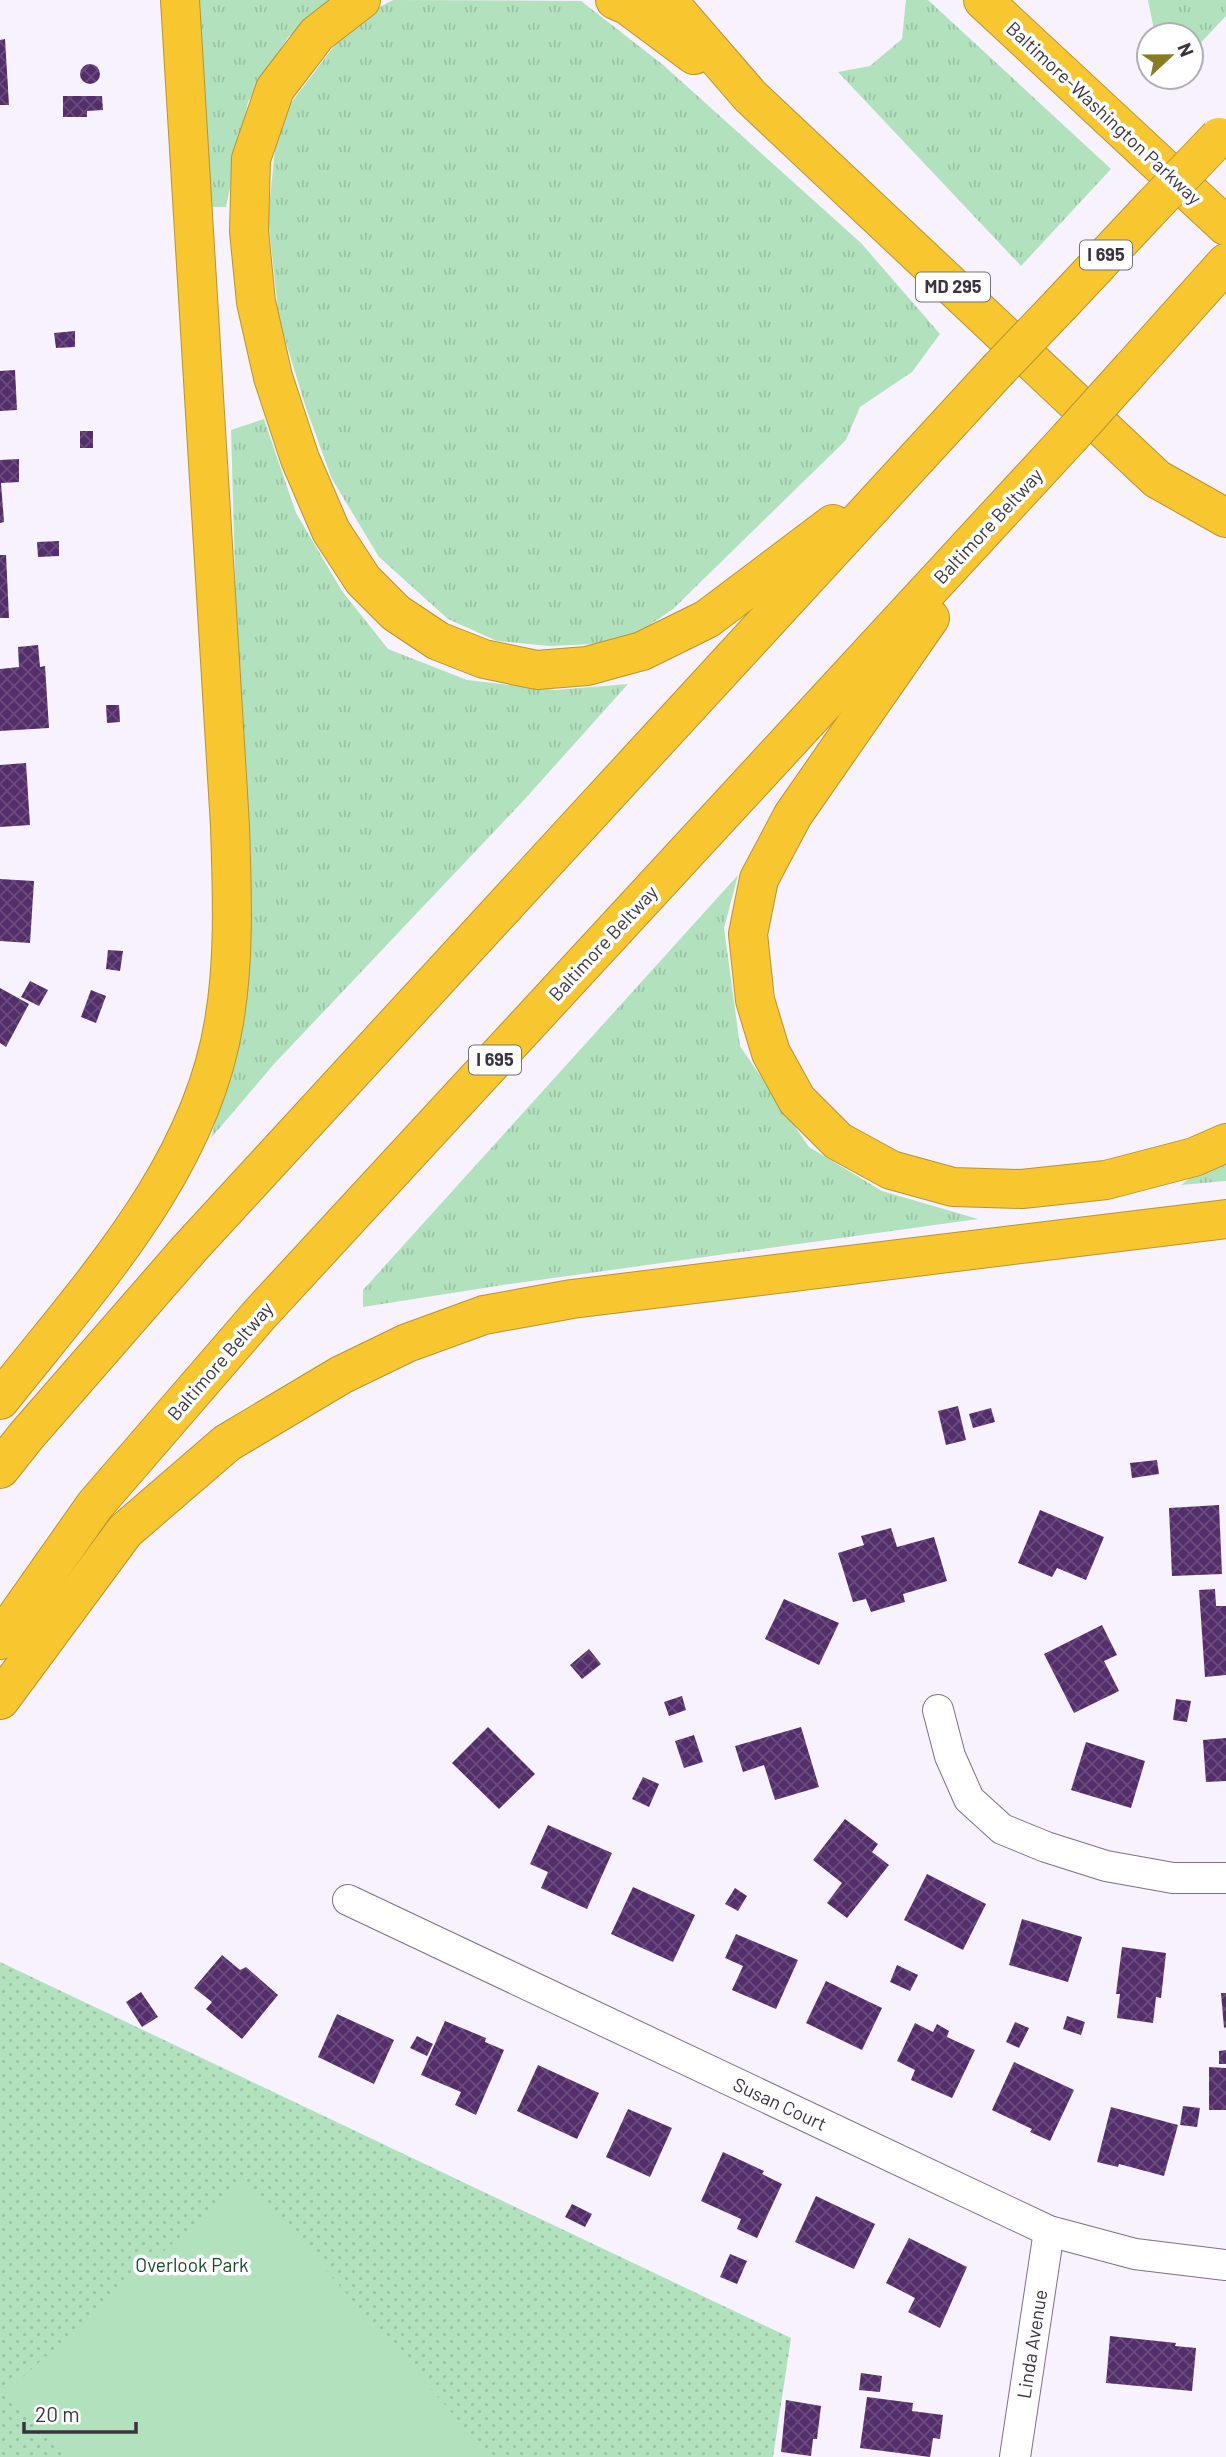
<svg xmlns="http://www.w3.org/2000/svg" width="1226" height="2457" viewBox="0 0 1226 2457" font-family="Barlow,sans-serif">
	<style>
		.grass { fill: url(#grass-tufts) }
		.park { fill: url(#park-dots) }
		.pitch { fill: #b2e1be }
		.building { fill: url(#building-cross-hatch) }
		.lines { fill: none; stroke-linecap: round; stroke-linejoin: round }
		.minor-casing { stroke: #7f6f8c; stroke-width: 32 }
		.motorway-casing { stroke: #b69435; stroke-width: 40 }
		.minor { stroke: #fff; stroke-width: 30 }
		.motorway { stroke: #f8c72f; stroke-width: 38 }
		.motorway-bridge-casing { stroke: #b69435; stroke-width: 40; stroke-linecap: butt }
		.motorway-bridge { stroke: #f8c72f; stroke-width: 38 }
		.labels { text-anchor: middle; stroke-width: 7; stroke-linejoin: round; paint-order: stroke }
		.shield { fill: #fff; stroke: #767179; stroke-width: 2 }
		.shield-label { font-size: 18px; font-weight: bold; fill: #3b3440 }
		.street-label { font-size: 19px; fill: #3b3440; stroke: #fff }
		.park-label { font-size: 19px; fill: #134a28; stroke: #fff }
	</style>
	<defs>
		<pattern id="grass-tufts" width="24" height="20" patternUnits="userSpaceOnUse" patternTransform="scale(1.75)"><rect width="24" height="20" fill="#b2e1be"/><path d="M3 7l-1-3M5 7V3M7 7l1-3M15 17l-1-3M17 17v-4M19 17l1-3" fill="none" stroke="#9ac2a4"/></pattern>
		<pattern id="park-dots" width="8" height="8" patternUnits="userSpaceOnUse" patternTransform="scale(1.75)"><rect width="8" height="8" fill="#b2e1be"/><path d="M2 2h.1M6 6h.1" fill="none" stroke="#9ac2a4" stroke-width="1.8" stroke-linecap="round"/></pattern>
		<pattern id="building-cross-hatch" width="8" height="8" patternUnits="userSpaceOnUse" patternTransform="scale(1.75)"><rect width="8" height="8" fill="#532e6b"/><path d="M0 0l8 8M0 8l8-8" fill="none" stroke="#6a4c7d"/></pattern>
	</defs>
	<rect width="100%" height="100%" fill="#f8f1fe"/>
	<g class="grass">
		<path d="M198 0H331L288 37 248 102 226 207H210Z"/>
		<path d="M393 0 581 1 662 64 861 243 940 334 912 372 860 407 846 440 673 609 641 631 595 644 549 646 497 641 448 619 379 557 332 479 305 405 279 319 268 218 278 120 354 20Z"/>
		<path d="M906 0H928L1111 169 1021 266 838 72 870 66 902 39Z"/>
		<path d="M1148 0H1226V16L1191 53V35H1155Z"/>
		<path d="M264 419 296 513 342 591 388 649 467 680 555 690 628 684 524 800 274 1064 211 1138 247 1001 251 860 236 607 231 430Z"/>
		<path d="M738 875 724 928 740 1046 809 1147 882 1191 978 1219 503 1285 363 1307V1290Z"/>
		<path d="M1226 1160V1181L1181 1185 1195 1174Z"/>
	</g>
	<path class="park" d="M0 1962 791 2338 773 2457H0Z"/>
	<path class="pitch" d="M245 2179 491 2457H68L8 2390Z"/>
	<g class="building">
		<path d="M5 39 9 105H0V40Z"/>
		<circle cx="90" cy="74" r="10"/>
		<path d="M63 96H102L103 110 87 111V117H63Z"/>
		<path d="M75 331V347L56 348 54 333Z"/>
		<path d="M15 370 17 410 0 411V371Z"/>
		<rect x="80" y="431" width="13" height="17"/>
		<path d="M19 459V482L1 483 4 522 0 523V460Z"/>
		<path d="M59 541V556L38 557 37 542Z"/>
		<path d="M0 555H6L9 618H0Z"/>
		<path d="M38 645 40 667 45 666 49 728 0 731V669L19 667 18 647Z"/>
		<path d="M106 705H119L120 722 107 723Z"/>
		<path d="M26 763 30 825 0 827V765Z"/>
		<path d="M0 879 34 881 30 943 0 941Z"/>
		<path d="M108 950 123 951 120 971 106 969Z"/>
		<path d="M30 981 48 990 39 1006 21 997Z"/>
		<path d="M0 988 29 1004 6 1047 0 1043Z"/>
		<path d="M91 990 106 996 96 1023 81 1017Z"/>
		<path d="M958 1406 966 1440 946 1445 938 1411Z"/>
		<path d="M991 1408 995 1422 973 1428 969 1414Z"/>
		<path d="M1157 1460 1159 1474 1132 1478 1130 1463Z"/>
		<path d="M1219 1505 1222 1574 1172 1576 1169 1508Z"/>
		<path d="M1040 1510 1104 1537 1086 1580 1057 1568 1052 1577 1018 1563Z"/>
		<path d="M891 1528 897 1547 934 1537 947 1581 903 1594 905 1602 871 1612 866 1599 853 1602 838 1553 864 1545 861 1536Z"/>
		<path d="M1215 1589 1216 1606H1226V1675L1205 1677 1199 1590Z"/>
		<path d="M784 1599 839 1623 819 1665 765 1639Z"/>
		<path d="M1102 1625 1117 1655 1104 1661 1119 1691 1074 1713 1044 1654Z"/>
		<path d="M589 1649 601 1664 582 1679 570 1665Z"/>
		<path d="M682 1696 686 1710 669 1716 664 1702Z"/>
		<path d="M1176 1699 1191 1701 1187 1722 1173 1720Z"/>
		<path d="M488 1727 535 1774 499 1809 452 1763Z"/>
		<path d="M801 1727 819 1787 775 1800 764 1765 743 1772 735 1746Z"/>
		<path d="M694 1735 703 1762 684 1768 675 1741Z"/>
		<path d="M1226 1738V1781L1206 1782 1203 1740Z"/>
		<path d="M1086 1742 1145 1761 1131 1808 1071 1790Z"/>
		<path d="M643 1777 659 1784 649 1807 632 1799Z"/>
		<path d="M845 1819 878 1844 872 1852 889 1865 847 1918 827 1903 842 1883 813 1860Z"/>
		<path d="M548 1825 612 1853 587 1909 541 1888 548 1872 530 1864Z"/>
		<path d="M927 1874 986 1904 963 1950 904 1920Z"/>
		<path d="M633 1887 695 1915 673 1962 611 1934Z"/>
		<path d="M735 1888 747 1896 738 1911 725 1904Z"/>
		<path d="M1022 1919 1082 1937 1068 1982 1009 1965Z"/>
		<path d="M736 1934 798 1960 776 2009 732 1990 743 1966 725 1958Z"/>
		<path d="M1122 1947 1166 1953 1161 1998 1156 1997 1153 2023 1117 2018 1120 1994H1116Z"/>
		<path d="M222 1955 240 1970 246 1967 278 1995 242 2039 206 2009 212 2002 194 1988Z"/>
		<path d="M897 1965 918 1975 910 1991 890 1982Z"/>
		<path d="M826 1981 882 2008 862 2050 806 2023Z"/>
		<path d="M141 1992 158 2017 142 2027 126 2002Z"/>
		<path d="M1221 1993H1226V2027L1224 2028Z"/>
		<path d="M337 2014 394 2040 374 2084 318 2057Z"/>
		<path d="M1067 2016 1085 2022 1081 2035 1063 2029Z"/>
		<path d="M445 2021 486 2038 485 2042 504 2050 476 2115 455 2105 461 2092 421 2075Z"/>
		<path d="M1015 2022 1029 2028 1019 2048 1006 2042Z"/>
		<path d="M915 2023 933 2032 937 2024 949 2031 947 2037 975 2050 952 2098 911 2080 915 2070 897 2061Z"/>
		<path d="M417 2036 433 2044 427 2056 410 2048Z"/>
		<path d="M1226 2050V2064H1219V2051Z"/>
		<path d="M1014 2062 1074 2090 1050 2141 1030 2132 1032 2129 992 2110Z"/>
		<path d="M538 2065 599 2093 577 2139 517 2111Z"/>
		<path d="M1209 2067 1226 2068V2110H1209Z"/>
		<path d="M1183 2106 1200 2108 1197 2127 1180 2125Z"/>
		<path d="M1111 2107 1178 2125 1164 2176 1119 2164 1118 2167 1097 2162Z"/>
		<path d="M628 2109 672 2128 650 2177 606 2157Z"/>
		<path d="M723 2152 764 2171 762 2174 782 2184 757 2238 737 2229 741 2219 701 2201Z"/>
		<path d="M816 2196 875 2224 854 2269 795 2242Z"/>
		<path d="M572 2204 592 2214 585 2227 565 2217Z"/>
		<path d="M909 2238 967 2267 940 2328 908 2312 915 2298 886 2283Z"/>
		<path d="M730 2254 747 2261 737 2284 720 2277Z"/>
		<path d="M1110 2336 1176 2343 1175 2346 1196 2348 1192 2391 1106 2383Z"/>
		<path d="M861 2373 882 2376 880 2392 859 2390Z"/>
		<path d="M867 2397 913 2403 912 2411 943 2415 940 2439 933 2438 930 2457 860 2448Z"/>
		<path d="M786 2400 821 2406 817 2439H813L811 2456 781 2452Z"/>
	</g>
	<g class="lines">
		<g class="minor-casing">
			<g id="minor">
				<path d="M938 1710 950 1756 969 1799 1002 1829 1046 1847 1106 1866 1173 1878H1226"/>
				<path d="M348 1900 1049 2231 1135 2254 1226 2265"/>
				<path d="M1015 2457 1049 2231"/>
			</g>
		</g>
		<g class="motorway-casing">
			<g id="motorway">
				<path d="M361 0 317 34 275 89 251 159 249 231 256 302 273 377 300 459 331 531 363 580 396 613 438 641 484 659 537 670 587 666 642 651 707 619 833 524"/>
				<path d="M615 0 627 5 694 55"/>
				<path d="M667 0 750 96 1157 479 1226 518"/>
				<path d="M983 0 1226 226"/>
				<path d="M1061 304 1152 207"/>
				<path d="M1132 368 1226 263"/>
				<path d="M930 618 793 815 759 879 748 934 755 1000 771 1053 797 1100 838 1141 891 1170 953 1187 1022 1189 1106 1180 1194 1157 1226 1143"/>
				<path d="M0 1400C90 1286 200 1170 224 1022 235 958 232 891 230 826L180 0"/>
				<path d="M0 1469 27 1435 190 1248 997 371"/>
				<path d="M0 1640 95 1505 260 1314 1069 438"/>
				<path d="M0 1700 125 1531 227 1443 341 1375 407 1343 484 1315 572 1299 1226 1219"/>
			</g>
		</g>
		<use href="#minor" class="minor"/>
		<use href="#motorway" class="motorway"/>
		<g class="motorway-bridge-casing">
			<g id="motorway-bridge">
				<path d="M1152 207 1219 137"/>
				<path d="M997 371 1061 304"/>
				<path d="M1069 438 1132 368"/>
			</g>
		</g>
		<use href="#motorway-bridge" class="motorway-bridge"/>
	</g>
	<g class="labels">
		<g class="shield">
			<rect x="1080" y="240.5" width="52" height="29" rx="5"/>
			<rect x="916" y="272.5" width="74" height="29" rx="5"/>
			<rect x="469" y="1045.5" width="52" height="29" rx="5"/>
		</g>
		<g class="shield-label">
			<text x="1106" y="261">I 695</text>
			<text x="953" y="293">MD 295</text>
			<text x="495" y="1066">I 695</text>
		</g>
		<g class="street-label">
			<text transform="translate(1104 113) rotate(43)" y="7">Baltimore-Washington Parkway</text>
			<text transform="translate(988 526) rotate(-47)" y="7">Baltimore Beltway</text>
			<text transform="translate(603 943) rotate(-47)" y="7">Baltimore Beltway</text>
			<text transform="translate(220 1361) rotate(-49)" y="7">Baltimore Beltway</text>
			<text transform="translate(780 2104) rotate(25)" y="7">Susan Court</text>
			<text transform="translate(1032 2344) rotate(-81)" y="7">Linda Avenue</text>
		</g>
		<g class="park-label">
			<text x="192" y="2272">Overlook Park</text>
		</g>
	</g>
	<g transform="translate(1170 56) rotate(68)"><circle r="33" fill="#ffffff" stroke="#b1aeb3" stroke-width="2"/>
	<path d="M0-5L12 26L0 18L-12 26Z" fill="#897c21"/>
	<text y="-10" font-size="19" font-weight="bold" text-anchor="middle" fill="#3b3440">N</text>
	</g>
	<path d="M24 2422v10h112v-10" fill="none" stroke="#3b3440" stroke-width="3.5"/>
	<text x="35" y="2422" font-size="21" fill="#3b3440" stroke="#ffffff" stroke-width="5" paint-order="stroke">20 m</text>
</svg>
